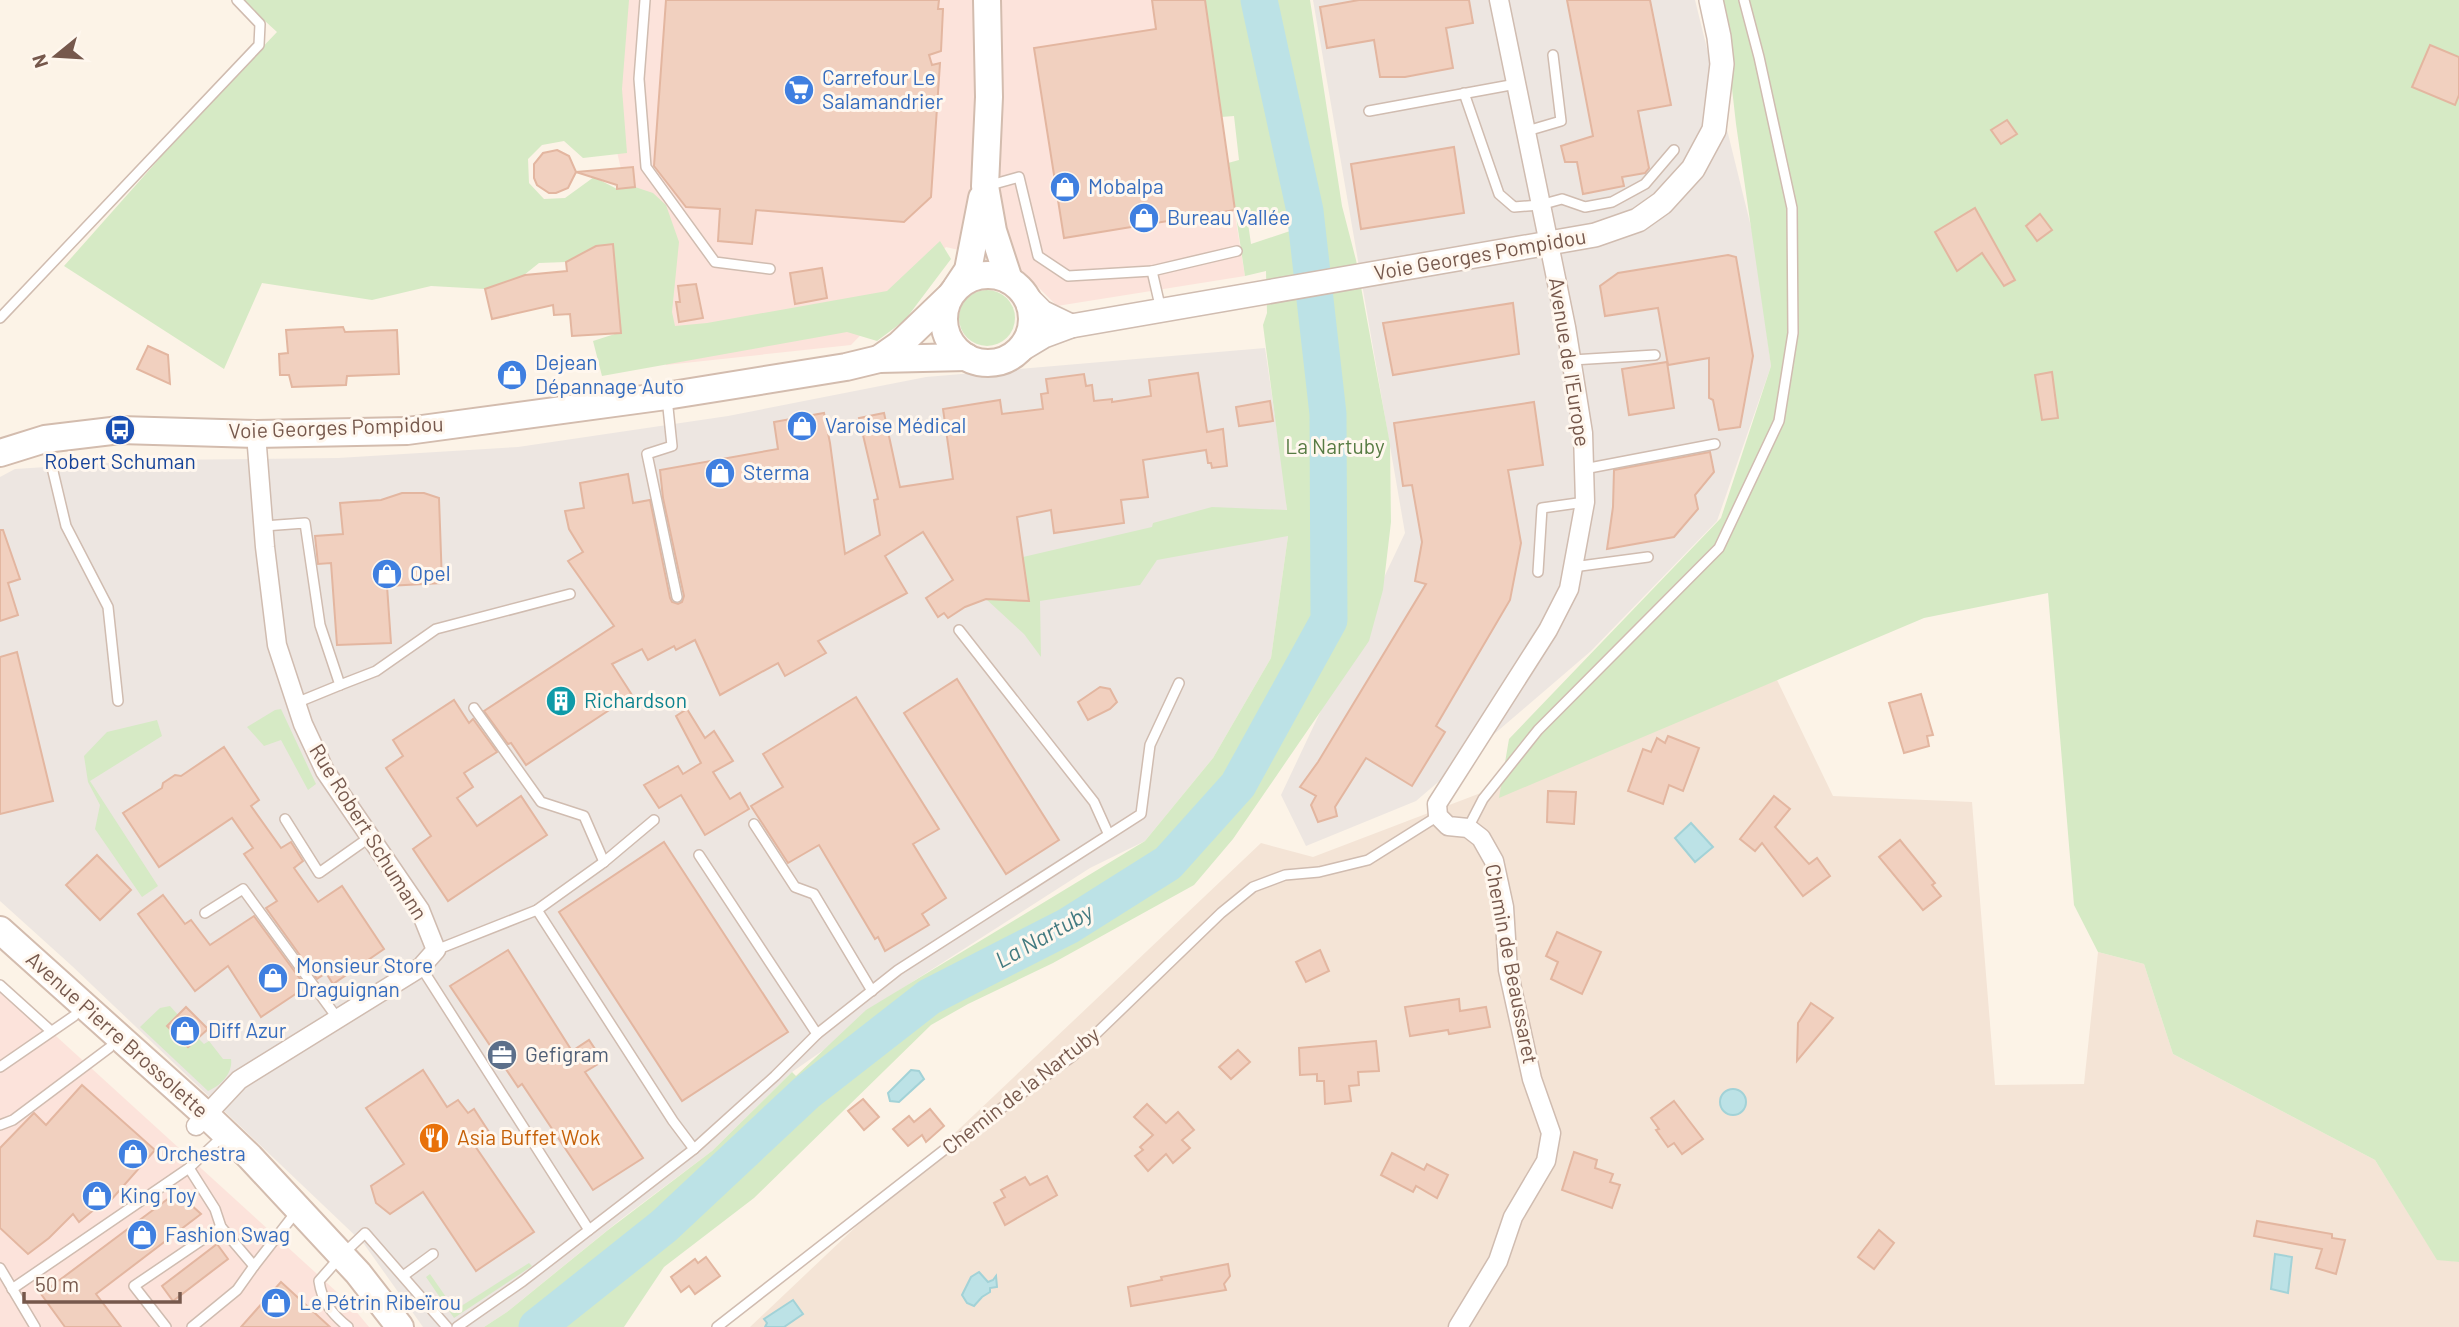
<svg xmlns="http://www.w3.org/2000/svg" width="2459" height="1327" viewBox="0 0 2459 1327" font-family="Barlow,sans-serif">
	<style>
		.residential { fill: #f4e4d6 }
		.commercial { fill: #fce3db }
		.industrial { fill: #ede6e1 }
		.green { fill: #d6eac5; fill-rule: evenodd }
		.water { fill: #bce2e6; stroke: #a2d2d7; stroke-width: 2 }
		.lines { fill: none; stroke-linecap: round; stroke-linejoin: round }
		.river { stroke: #bce2e6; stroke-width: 37 }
		.building { fill: #f1d0bf; stroke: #e3b6a0; stroke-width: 2 }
		.service-casing { stroke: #d0bcb0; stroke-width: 12 }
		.minor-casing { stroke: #d0bcb0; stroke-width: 21 }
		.tertiary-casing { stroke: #d0bcb0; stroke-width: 26 }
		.secondary-casing { stroke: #d3bcae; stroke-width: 30 }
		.service { stroke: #fff; stroke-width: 9 }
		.minor { stroke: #fff; stroke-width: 18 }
		.tertiary { stroke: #fff; stroke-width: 23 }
		.secondary { stroke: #fff; stroke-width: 26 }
		.labels { text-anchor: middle; stroke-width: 6; stroke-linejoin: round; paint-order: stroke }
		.shop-label { font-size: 21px; fill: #366cbe; stroke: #fff7ee; text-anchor: start }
		.street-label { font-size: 21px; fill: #76584c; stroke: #fff7ee }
		.park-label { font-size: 21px; fill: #577b43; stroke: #fff7ee }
		.transit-label { font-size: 21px; fill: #164399; stroke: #fff7ee }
		.culture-label { font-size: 21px; fill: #0d838f; stroke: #fff7ee; text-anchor: start }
		.service-label { font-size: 21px; fill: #4e5e75; stroke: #fff7ee; text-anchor: start }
		.food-label { font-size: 21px; fill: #c56008; stroke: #fff7ee; text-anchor: start }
		.water-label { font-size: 23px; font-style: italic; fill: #437b81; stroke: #fff7ee }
	</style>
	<rect width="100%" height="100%" fill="#fcf3e7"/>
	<path class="residential" d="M1777 680 1833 796 1972 802 1995 1085 2084 1084 2098 952 2144 964 2173 1054 2375 1160 2437 1259 2459 1262V1327H750L1261 843 1313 857Z"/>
	<g class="commercial">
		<path d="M614 0H1200L1245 276 1057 306 1014 263 946 247 851 345 666 365 609 117Z"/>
		<path d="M0 985 350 1304 369 1327H0Z"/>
	</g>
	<g class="industrial">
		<path d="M1313 0H1695L1755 243 1771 366 1717 521 1591 651 1416 801 1306 846 1281 795 1405 533Z"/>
		<path d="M1265 348 1286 491 1288 536 1271 658 1213 758 1145 841 1090 868 870 1009 825 1049 792 1072 712 1151 620 1220 507 1312 484 1327H423L364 1244 72 966 0 901V477L15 469 155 460 338 458 518 447 728 416 926 377Z"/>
	</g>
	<g class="green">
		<path d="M242 0H629L622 89 627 153 583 158 564 141 542 145 528 159 529 183 544 199 565 198 594 177 617 189 635 187 653 193 666 205 679 242 672 312 675 326 707 323 887 291 940 241 951 259 905 320 877 341 847 332 602 376 593 341 621 332 613 244 596 246 566 262 539 263 524 275 485 289 431 286 372 300 262 283 224 369 64 266 159 159 176 137 277 32Z"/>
		<path d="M1205 0H1310L1342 206 1356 260 1390 444 1391 522 1383 590 1369 641 1233 839 1194 885 1053 963 968 1004 931 1025 754 1198 664 1267 624 1327H484L507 1312 608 1230 712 1151 792 1072 796 1076 866 1010 1145 841 1213 758 1271 658 1288 536 1157 560 1140 585 1040 601 1041 657 1024 634 986 599 1029 601 1023 557 1152 527 1153 523 1212 507 1287 510 1263 325 1267 313 1266 271 1245 276 1228 163 1239 160 1234 116 1221 117ZM1295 212 1299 228 1251 244 1248 223Z"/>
		<path d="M1722 0H2459V1262L2437 1260 2375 1160 2173 1054 2144 964 2098 952 2074 905 2048 593 1924 618 1499 798 1509 739 1721 518 1771 366 1736 124Z"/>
		<circle cx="987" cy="318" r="28"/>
		<path d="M281 709 316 784 308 790 281 740 264 746 247 727 275 710Z"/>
		<path d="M157 720 162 736 90 781 158 886 142 897 95 829 100 805 88 782 84 756 107 732Z"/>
		<path d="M170 1006 178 1015 168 1026 187 1047 198 1038 204 1044 209 1041 223 1059H231C233 1073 221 1086 208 1091L140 1027 160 1008Z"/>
		<path d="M529 1263 532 1266 454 1318 426 1277 430 1274 455 1310Z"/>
	</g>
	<g class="water">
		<path d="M1691 823 1713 847 1695 862 1675 838Z"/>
		<path d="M911 1070 919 1071 924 1079 899 1102 890 1101 888 1093Z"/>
		<circle cx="1733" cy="1102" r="13"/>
		<path d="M2275 1254 2292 1257 2288 1293 2271 1289Z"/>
		<path d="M979 1272 988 1282 993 1280 996 1276 997 1287 990 1288V1292L982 1297 974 1306 967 1303 962 1295 971 1277Z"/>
		<path d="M793 1300 803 1314 784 1327H765L767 1323 764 1319Z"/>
	</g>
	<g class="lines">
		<path class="river" d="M537 1327 664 1226 806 1093 929 997 1068 926 1168 863 1238 785 1329 620 1328 414 1305 211 1259 0"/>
	</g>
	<g class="building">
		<path d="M666 0H939L938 9H943L941 51 929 55 932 65 940 63 931 197 904 222 756 210 752 244 718 241 720 209 686 207 654 166Z"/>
		<path d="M1152 0H1205L1235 210 1064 238 1034 48 1156 29Z"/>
		<path d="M1359 0H1469L1473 23 1446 28 1453 68 1405 77H1380L1374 40 1327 48 1320 7Z"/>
		<path d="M1567 0H1650L1671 105 1638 111 1649 168 1645 173 1622 177 1624 186 1583 194 1577 162H1565L1561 146 1593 136Z"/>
		<path d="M2430 45 2459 57V95L2455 105 2412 87Z"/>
		<path d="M2007 120 2017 134 2001 144 1991 130Z"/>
		<path d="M1454 147 1464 213 1361 229 1351 164Z"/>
		<path d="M557 150 569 156 576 172 633 167 635 187 617 189V185L576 172 568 188 556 193H549L537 185 534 178V164L543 153Z"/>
		<path d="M1975 208 2015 280 2004 286 1982 253 1957 271 1935 232Z"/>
		<path d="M2040 214 2052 230 2037 241 2026 226Z"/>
		<path d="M613 244 621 333 572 336 570 314 554 315 553 305 492 319 485 289 525 275 567 271 566 262 596 246Z"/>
		<path d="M1728 255 1736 257 1753 356 1740 427 1719 430 1713 400 1709 398V358L1668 365 1658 308 1605 316 1600 286 1618 273Z"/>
		<path d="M822 268 827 298 795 304 790 273Z"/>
		<path d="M696 284 703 318 679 322 676 302H680L678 286Z"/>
		<path d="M1513 303 1519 354 1393 375 1383 323Z"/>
		<path d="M343 327 345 332 397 330 399 374 347 376 346 385 292 387 289 375H280L279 354 288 353 286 330Z"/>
		<path d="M148 346 168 355 170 384 137 369Z"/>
		<path d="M1667 362 1674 408 1629 415 1622 369Z"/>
		<path d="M2052 372 2058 418 2042 420 2035 375Z"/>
		<path d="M1198 373 1207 432 1223 429 1227 466 1212 468 1211 463H1208L1206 450 1143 460 1148 497 1121 500 1124 523 1054 533 1051 510 1017 517 1029 601 986 599 965 607 948 618 944 613 938 617 926 598 953 580 923 532 885 556 907 593 818 641 826 653 785 676 778 663 720 695 695 640 676 650 674 646 648 660 642 649 612 664 632 695 526 765 511 743 508 744 484 711 614 626 568 561 583 552 569 529 565 511 584 508 580 483 628 474 633 503 650 500 670 598 672 602 678 604 682 602 684 596 663 498 660 470 778 449 774 422 824 413 830 443 845 554 880 535 874 500 878 499 859 418 884 413 900 487 953 479 943 409 1000 400 1002 414 1043 409 1041 394 1048 393 1046 379 1084 374 1086 386 1092 385 1094 401 1112 399V402L1151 396 1149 380Z"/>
		<path d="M1270 401 1273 421 1239 426 1236 407Z"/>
		<path d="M1534 402 1543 465 1508 470 1521 543 1510 600 1436 726 1445 732 1412 786 1366 758 1335 807 1337 816 1318 822 1311 805 1316 796 1300 787 1318 762 1426 584 1415 581 1422 542 1412 485 1403 486 1394 423Z"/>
		<path d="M1710 452 1714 472 1695 495 1698 509 1674 537 1607 549 1613 507 1614 470Z"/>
		<path d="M402 493H424L439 498 442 583 387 586 391 643 337 645 331 563 318 564 315 536 343 534 340 503 381 500Z"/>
		<path d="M0 530H3L20 579 8 583 18 615 0 621Z"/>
		<path d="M17 652 53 801 0 814V657Z"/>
		<path d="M957 679 1059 840 1006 874 904 713Z"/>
		<path d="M1100 687 1110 689 1117 702 1110 709 1088 720 1078 702Z"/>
		<path d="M1921 694 1933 735 1927 736 1929 746 1904 753 1889 703Z"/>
		<path d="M856 697 939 829 913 844 946 898 922 914 929 925 885 951 878 937 875 939 819 845 788 863 751 806 783 787 763 754Z"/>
		<path d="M454 700 469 723 473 719 497 752 464 773 473 787 457 798 477 826 521 796 547 835 448 901 413 849 431 836 386 768 403 756 393 740Z"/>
		<path d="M687 709 705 738 714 731 733 761 713 772 730 799 740 793 749 809 705 835 681 795 659 808 644 785 678 766 683 774 701 763 676 716Z"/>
		<path d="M1668 736 1699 748 1683 791 1669 785 1663 804 1628 791 1643 749 1651 752 1657 738 1665 743Z"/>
		<path d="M224 747 259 800 251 806 281 848 291 842 303 861 294 868 318 902 342 886 384 949 333 984 326 973 317 979 266 908 277 901 244 854 253 848 232 818 159 867 123 813 162 788 163 783 175 775 181 776Z"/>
		<path d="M1548 791 1576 792 1574 824 1547 822Z"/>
		<path d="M1774 796 1790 809 1775 827 1809 864 1817 858 1830 876 1803 896 1762 843 1755 851 1740 839Z"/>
		<path d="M1900 840 1935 883 1932 885 1941 896 1923 910 1879 857Z"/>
		<path d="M664 842 788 1032 682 1101 559 912Z"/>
		<path d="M97 855 131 890 100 920 66 885Z"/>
		<path d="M163 895 185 924 191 920 210 945 254 916 306 987 261 1017 228 966 195 991 138 914Z"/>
		<path d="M1557 932 1601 952 1582 994 1551 979 1558 962 1546 956Z"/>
		<path d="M508 950 572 1051 589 1040 603 1061 585 1072 643 1158 593 1190 522 1084 518 1087 450 986Z"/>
		<path d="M1320 950 1329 971 1306 982 1296 962Z"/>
		<path d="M1459 999 1460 1011 1486 1007 1490 1027 1449 1034 1448 1030 1410 1036 1405 1007Z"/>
		<path d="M1811 1003 1833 1018 1797 1061 1798 1023Z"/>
		<path d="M186 1007 208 1029 188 1047 167 1026Z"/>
		<path d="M1376 1041 1379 1071 1358 1072 1359 1085 1349 1086 1351 1101 1325 1104 1324 1081H1317V1074L1300 1075 1299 1048Z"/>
		<path d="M1238 1050 1250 1062 1231 1079 1219 1067Z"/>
		<path d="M423 1070 447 1107 458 1100 468 1113 474 1109 489 1132 473 1143 534 1232 476 1271 423 1192 390 1214 376 1203 371 1186 404 1164 366 1108Z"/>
		<path d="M82 1085 155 1150 112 1199 108 1198 79 1222 73 1214 49 1238 28 1254 0 1228V1148L34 1113 46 1125Z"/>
		<path d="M863 1099 879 1117 864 1130 848 1111Z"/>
		<path d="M1674 1101 1703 1139 1682 1154 1674 1143 1668 1147 1656 1130 1659 1129 1651 1118Z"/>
		<path d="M1147 1104 1166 1123 1178 1112 1194 1130 1182 1140 1190 1148 1173 1163 1166 1154 1148 1171 1135 1156 1143 1150 1140 1147 1153 1135 1134 1117Z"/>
		<path d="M930 1109 944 1126 926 1142 922 1135 908 1146 893 1129 909 1116 914 1122Z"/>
		<path d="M1574 1152 1597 1160 1595 1168 1613 1174 1610 1182 1620 1185 1612 1208 1562 1190Z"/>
		<path d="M1392 1153 1424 1170 1427 1164 1448 1175 1437 1198 1416 1186 1413 1192 1381 1175Z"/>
		<path d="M1047 1176 1057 1195 1005 1225 994 1203 1005 1197 1001 1190 1025 1177 1030 1185Z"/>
		<path d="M177 1192 201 1214 96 1294 121 1327H65L41 1294Z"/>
		<path d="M2257 1221 2332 1234V1238L2345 1240 2336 1274 2316 1268 2322 1249 2254 1236Z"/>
		<path d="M1879 1230 1894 1243 1874 1269 1858 1257Z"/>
		<path d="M217 1244 228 1259 173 1301 162 1286Z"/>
		<path d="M706 1257 720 1276 695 1294 689 1286 681 1292 671 1277 695 1259 698 1263Z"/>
		<path d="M1228 1264 1230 1276 1224 1284 1226 1290 1131 1306 1128 1287 1162 1280 1161 1277Z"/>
		<path d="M281 1282 330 1327H241Z"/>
	</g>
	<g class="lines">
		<g class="service-casing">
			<g id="service">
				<path d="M645 0 639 79 646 167 715 262 770 269"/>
				<path d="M1464 93 1499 194 1514 207 1540 205 1562 199 1585 207 1612 202 1645 184 1674 150"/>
				<path d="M1369 111 1516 84"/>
				<path d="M1527 131 1561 121 1553 55"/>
				<path d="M987 186 1019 177 1038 256 1068 276 1152 271"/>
				<path d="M1161 310 1152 271 1237 251"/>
				<path d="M0 318 259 45 260 24 237 0"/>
				<path d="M1572 360 1655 355"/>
				<path d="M667 398 672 446 647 454 677 597"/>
				<path d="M46 442 66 526 108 607 118 701"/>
				<path d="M1584 469 1715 444"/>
				<path d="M264 526 305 523 320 625 340 685 296 703"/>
				<path d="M1573 567 1648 557"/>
				<path d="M1538 572 1542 508 1585 502"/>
				<path d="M959 630 1094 802 1108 833"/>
				<path d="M340 685 376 671 436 629 570 594"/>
				<path d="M474 708 541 802 584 816 604 862"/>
				<path d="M285 819 319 873 370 837"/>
				<path d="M754 824 795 887 814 894 872 991"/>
				<path d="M1468 828 1483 799 1538 730 1719 548 1779 421 1793 333 1792 208 1759 57 1744 0"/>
				<path d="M699 855 817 1034"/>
				<path d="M537 910 673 1121 694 1149"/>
				<path d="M205 913 243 889 338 1019"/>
				<path d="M436 950 537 910 604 862 654 820"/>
				<path d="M421 967 589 1230"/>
				<path d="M0 985 51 1031"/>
				<path d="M0 1067 74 1016"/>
				<path d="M0 1125 13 1120 109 1048"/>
				<path d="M189 1168 215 1209 221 1227 254 1266 296 1212"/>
				<path d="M0 1268 35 1327"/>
				<path d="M403 1276 433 1254"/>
				<path d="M12 1289 189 1168 224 1135"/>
				<path d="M166 1327 134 1286 221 1227"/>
				<path d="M192 1327 237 1290 254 1266"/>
				<path d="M348 1327C332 1314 322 1302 319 1281L341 1256 365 1233 447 1327"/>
				<path d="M457 1327 523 1281 694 1149 775 1076 817 1034 898 970 1141 814 1150 745 1179 683"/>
				<path d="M717 1327 944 1150 1073 1056 1221 913 1253 887 1285 875 1319 872 1368 860 1438 816"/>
			</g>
		</g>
		<g class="minor-casing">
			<g id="minor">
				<path d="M196 1126 239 1080 421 967 436 950 420 910 325 771 303 724 277 645 265 547 256 434"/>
				<path d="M1458 1327 1498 1261 1513 1217 1546 1161 1551 1133 1532 1079 1508 970 1504 907 1494 861 1481 838 1468 828 1448 826 1438 816 1437 804 1548 630 1569 589 1585 502 1583 433 1566 327 1499 0"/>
			</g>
		</g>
		<g class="tertiary-casing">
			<g id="tertiary">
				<path d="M1025 295 1042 312 1071 326"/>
				<path d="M1014 354 1044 336 1071 326 1595 235 1638 220 1662 203 1693 169 1714 130 1722 64 1719 37 1711 0"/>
			</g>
		</g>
		<g class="secondary-casing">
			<g id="secondary">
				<path d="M987 0 989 97 985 186 993 231 1009 280"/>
				<circle cx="988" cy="319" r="44"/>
				<path d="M956 288 968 270 982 198"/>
				<path d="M879 359 899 345 948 298"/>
				<path d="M0 453 45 439 120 430 256 434 407 431 666 396 846 367 879 359 966 357"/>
				<path d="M0 930 206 1115 250 1157 358 1273 400 1327"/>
			</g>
		</g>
		<use href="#service" class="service"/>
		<use href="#minor" class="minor"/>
		<use href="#tertiary" class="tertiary"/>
		<use href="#secondary" class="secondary"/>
	</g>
	<defs>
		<g id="supermarket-disc" transform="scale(1.575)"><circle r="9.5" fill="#3f7fe0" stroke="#fff7ee"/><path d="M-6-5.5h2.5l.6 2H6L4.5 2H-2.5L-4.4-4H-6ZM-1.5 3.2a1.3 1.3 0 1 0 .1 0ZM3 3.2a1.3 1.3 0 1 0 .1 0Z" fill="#fff"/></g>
		<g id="shop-disc" transform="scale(1.575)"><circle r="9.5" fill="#3f7fe0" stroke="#fff7ee"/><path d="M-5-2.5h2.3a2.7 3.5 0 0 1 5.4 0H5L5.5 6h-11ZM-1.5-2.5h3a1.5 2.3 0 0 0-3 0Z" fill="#fff"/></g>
		<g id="bus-disc" transform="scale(1.575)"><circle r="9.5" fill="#1a4fb4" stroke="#fff7ee"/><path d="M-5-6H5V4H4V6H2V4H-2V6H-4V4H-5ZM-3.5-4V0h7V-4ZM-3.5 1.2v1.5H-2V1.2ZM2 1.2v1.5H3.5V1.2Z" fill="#fff"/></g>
		<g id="building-disc" transform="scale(1.575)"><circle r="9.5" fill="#0f9aa8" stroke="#fff7ee"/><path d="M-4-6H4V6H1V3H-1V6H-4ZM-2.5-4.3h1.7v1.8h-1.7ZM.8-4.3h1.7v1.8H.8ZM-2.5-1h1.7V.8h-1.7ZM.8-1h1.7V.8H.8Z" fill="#fff"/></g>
		<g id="office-disc" transform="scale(1.575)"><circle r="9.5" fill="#5c6f8a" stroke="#fff7ee"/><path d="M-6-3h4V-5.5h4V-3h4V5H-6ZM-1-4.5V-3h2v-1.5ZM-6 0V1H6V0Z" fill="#fff"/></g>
		<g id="restaurant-disc" transform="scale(1.575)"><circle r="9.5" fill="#e8710a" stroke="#fff7ee"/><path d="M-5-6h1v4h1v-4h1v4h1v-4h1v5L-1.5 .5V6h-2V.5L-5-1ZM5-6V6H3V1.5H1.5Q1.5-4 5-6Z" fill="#fff"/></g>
	</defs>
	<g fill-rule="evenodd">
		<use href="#supermarket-disc" x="799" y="90"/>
		<use href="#shop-disc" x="1065" y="187"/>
		<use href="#shop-disc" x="1144" y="218"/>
		<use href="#shop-disc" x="512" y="375"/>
		<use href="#shop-disc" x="802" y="426"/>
		<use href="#bus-disc" x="120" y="430"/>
		<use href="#shop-disc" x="720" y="473"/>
		<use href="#shop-disc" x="387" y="574"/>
		<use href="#building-disc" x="561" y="701"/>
		<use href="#shop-disc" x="273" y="978"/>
		<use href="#shop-disc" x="185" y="1031"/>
		<use href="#office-disc" x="502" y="1055"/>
		<use href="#restaurant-disc" x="434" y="1138"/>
		<use href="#shop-disc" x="133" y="1154"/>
		<use href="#shop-disc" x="97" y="1196"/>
		<use href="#shop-disc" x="142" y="1235"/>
		<use href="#shop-disc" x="276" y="1303"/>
	</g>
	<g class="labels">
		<g class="shop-label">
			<text x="822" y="85">Carrefour Le<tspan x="822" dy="24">Salamandrier</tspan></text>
			<text x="1088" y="194">Mobalpa</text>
			<text x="1167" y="225">Bureau Vallée</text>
			<text x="535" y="370">Dejean<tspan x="535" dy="24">Dépannage Auto</tspan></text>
			<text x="825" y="433">Varoise Médical</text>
			<text x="743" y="480">Sterma</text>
			<text x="410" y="581">Opel</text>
			<text x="296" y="973">Monsieur Store<tspan x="296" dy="24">Draguignan</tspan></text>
			<text x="208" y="1038">Diff Azur</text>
			<text x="156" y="1161">Orchestra</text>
			<text x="120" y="1203">King Toy</text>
			<text x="165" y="1242">Fashion Swag</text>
			<text x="299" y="1310">Le Pétrin Ribeïrou</text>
		</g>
		<g class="street-label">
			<text transform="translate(1480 255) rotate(-10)" y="7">Voie Georges Pompidou</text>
			<text transform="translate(1569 362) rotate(81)" y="7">Avenue de l'Europe</text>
			<text transform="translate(336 428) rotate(-2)" y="7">Voie Georges Pompidou</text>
			<text transform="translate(368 832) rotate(58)" y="7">Rue Robert Schumann</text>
			<text transform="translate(1511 964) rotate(79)" y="7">Chemin de Beaussaret</text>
			<text transform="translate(117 1035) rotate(42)" y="7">Avenue Pierre Brossolette</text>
			<text transform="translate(1021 1091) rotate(-38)" y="7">Chemin de la Nartuby</text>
		</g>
		<g class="park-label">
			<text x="1335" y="454">La Nartuby</text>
		</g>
		<g class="transit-label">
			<text x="120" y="469">Robert Schuman</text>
		</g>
		<g class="culture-label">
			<text x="584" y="708">Richardson</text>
		</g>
		<g class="service-label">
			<text x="525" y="1062">Gefigram</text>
		</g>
		<g class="food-label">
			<text x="457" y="1145">Asia Buffet Wok</text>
		</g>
		<g class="water-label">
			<text transform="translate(1044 936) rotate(-29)" y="8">La Nartuby</text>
		</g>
	</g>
	<g transform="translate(56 56) rotate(252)" stroke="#fff7ee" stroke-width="5" paint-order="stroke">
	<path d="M0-5L12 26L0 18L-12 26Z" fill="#76584c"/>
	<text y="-10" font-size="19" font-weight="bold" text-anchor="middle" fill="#76584c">N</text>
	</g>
	<path d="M24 1292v10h156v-10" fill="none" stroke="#76584c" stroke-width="3.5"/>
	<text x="35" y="1292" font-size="21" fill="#76584c" stroke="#fff7ee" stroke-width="5" paint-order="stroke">50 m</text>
</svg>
